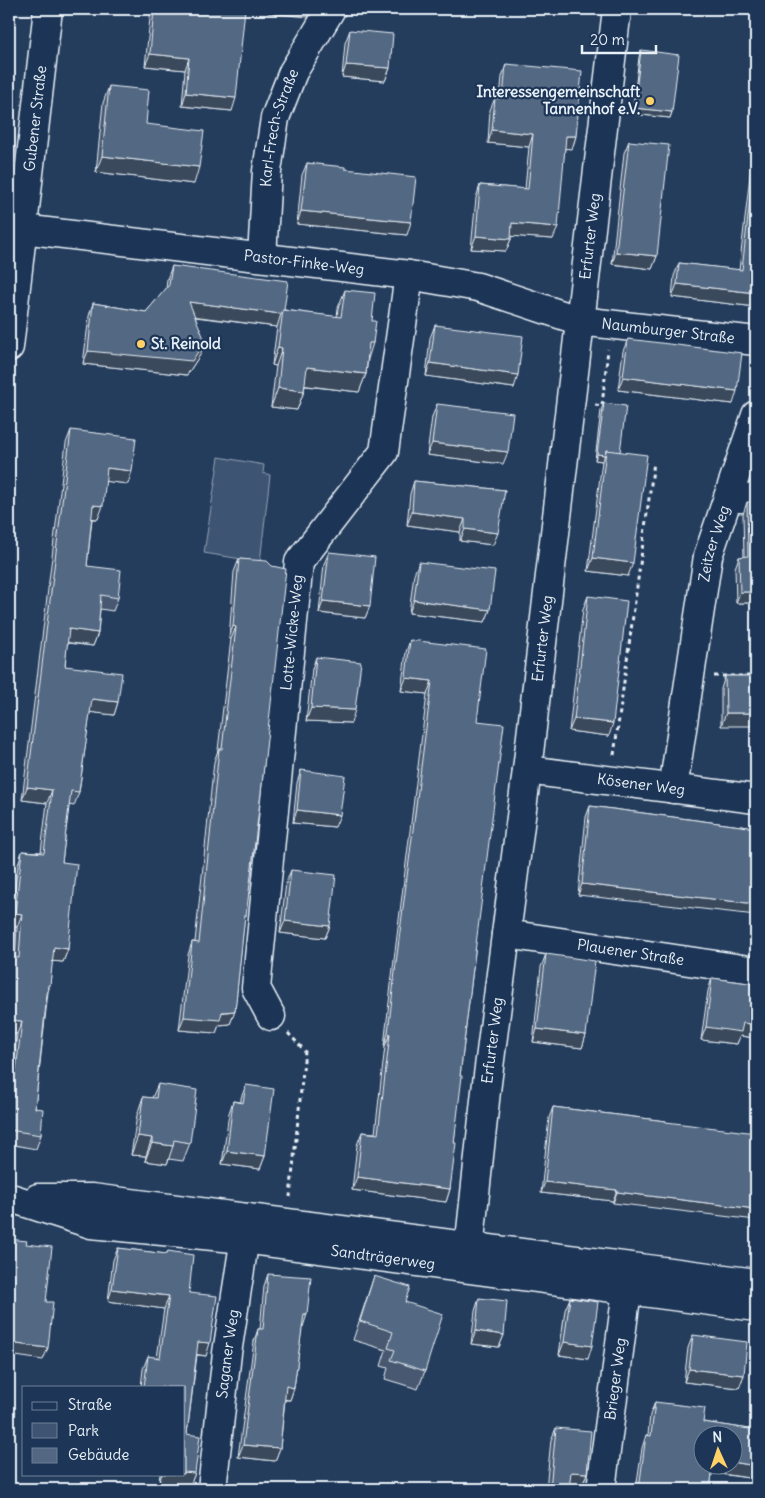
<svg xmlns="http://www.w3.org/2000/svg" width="765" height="1498" viewBox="0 0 765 1498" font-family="Delius,sans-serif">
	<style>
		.green { fill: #3e5472; stroke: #93a2b5 }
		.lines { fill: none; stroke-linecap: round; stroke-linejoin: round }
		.minor-casing { stroke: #e8f1f8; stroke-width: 31 }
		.major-casing { stroke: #e8f1f8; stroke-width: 31 }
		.path { stroke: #e8f1f8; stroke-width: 3; stroke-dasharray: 4 4; stroke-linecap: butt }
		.minor { stroke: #1d3557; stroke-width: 28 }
		.major { stroke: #1d3557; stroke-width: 28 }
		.wall { fill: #475970; stroke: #e8f1f8 }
		.shaded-wall { fill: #3a485b; stroke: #e8f1f8 }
		.building { fill: #536782; stroke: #e8f1f8 }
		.poi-dot { fill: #ffd166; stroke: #1d3557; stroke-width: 2 }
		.labels { text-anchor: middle; stroke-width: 4.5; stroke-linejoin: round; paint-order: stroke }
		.poi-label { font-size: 15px; font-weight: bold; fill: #e8f1f8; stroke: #1d3557; text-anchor: end }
		.street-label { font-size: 15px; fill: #e8f1f8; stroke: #1d3557 }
	</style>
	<rect width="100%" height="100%" fill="#253d5d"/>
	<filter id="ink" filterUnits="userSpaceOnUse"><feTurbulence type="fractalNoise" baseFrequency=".02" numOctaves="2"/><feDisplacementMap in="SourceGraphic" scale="10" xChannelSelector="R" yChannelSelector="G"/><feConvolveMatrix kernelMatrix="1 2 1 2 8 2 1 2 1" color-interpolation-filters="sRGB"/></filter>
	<g filter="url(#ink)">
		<path class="green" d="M219 457 264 465 263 473 270 475 260 562 204 553Z"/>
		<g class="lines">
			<g class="minor-casing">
				<g id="minor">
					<path id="s1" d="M22 229 409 275 478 287 580 321 756 341"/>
					<path id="s2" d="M262 257 267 171 275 118 293 72 331 9"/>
					<path id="s3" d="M9 347 48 9"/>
					<path d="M728 498H756"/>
					<path id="s4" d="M527 770 756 799"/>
					<path id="s5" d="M673 789 708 556 756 415"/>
					<path id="s6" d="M506 934 756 971"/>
					<path id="s7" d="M271 1016 256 988 299 562 384 452 409 275"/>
					<path id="s8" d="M467 1268 486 1091 527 770 617 9"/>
					<path id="s9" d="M212 1489 227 1353 248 1218"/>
					<path id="s10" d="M601 1489 630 1267"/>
				</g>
			</g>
			<g class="major-casing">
				<g id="major">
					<path id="s11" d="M11 1198 91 1224 244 1239 756 1307"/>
					<path d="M38 1198H92L756 1283"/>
				</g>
			</g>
			<g class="path">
				<path d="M595 405 602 406 608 349"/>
				<path d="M714 676H756"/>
				<path d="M614 755 654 462"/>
				<path d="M288 1033 305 1051 290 1197"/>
			</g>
			<use href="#minor" class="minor"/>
			<use href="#major" class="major"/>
		</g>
		<g class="wall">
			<path d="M151 9H243L232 111 182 106 185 70 145 66Z"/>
			<path d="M350 30 390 68 385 81 342 77 345 43Z"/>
			<path d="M641 50 672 112 670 118 632 114 639 57Z"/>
			<path d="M506 64 576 136 572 149 565 148 553 239 511 236V239L506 251 471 249 476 198 480 185 525 189 529 147 488 143 490 110 495 98H500L502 77Z"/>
			<path d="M109 86 146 124 194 184 96 172 103 103Z"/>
			<path d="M629 141 657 256 652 269 612 264 624 153Z"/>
			<path d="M755 154 756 307 672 297 674 276 679 263 739 270 751 167Z"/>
			<path d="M307 163 345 169 407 235 297 224 302 175Z"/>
			<path d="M172 266 284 310 337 317 338 308 345 290 372 321 373 343 368 359 366 374 359 392 305 386 304 391 297 410 271 407 276 366 272 365 277 327 195 317 200 355 187 375 83 364 89 316 93 303 146 312 166 289 167 279Z"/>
			<path d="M435 325 514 388 426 376 430 338Z"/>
			<path d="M628 339 733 404 618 390 623 351Z"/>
			<path d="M604 403 620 452 628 576 588 571 602 461 595 460 601 410Z"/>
			<path d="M437 404 503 464 427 455 432 417Z"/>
			<path d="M71 430 128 484 105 481 98 519H92L87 566 118 598 113 611 100 609 98 633 93 646 67 643 65 666 118 702 114 715 90 712 79 792 74 806 69 805 62 862 68 949 63 962 52 961 50 985 48 992 35 1108 41 1135 36 1149 9 1144V1069H13L17 1034 9 1033V957L15 958 17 927 10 926 18 865 22 851 41 852 47 803 22 800 66 443Z"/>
			<path d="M414 481 505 490 493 545 460 541V532L407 525 410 494Z"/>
			<path d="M747 502 756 603H736L735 568 739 557H744L743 514Z"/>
			<path d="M329 552 370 606 365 618 319 613 324 564Z"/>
			<path d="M239 559 244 922 235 1011 230 1024 219 1025 216 1033 179 1030 188 955 192 942H195L214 762 218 750 231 639H229L234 572Z"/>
			<path d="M419 562 490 610 485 622 409 613 414 574Z"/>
			<path d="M588 596 609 736 569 731 583 609Z"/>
			<path d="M410 640 477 721 475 952 460 1076 454 1143 450 1189 446 1202 352 1190 357 1145 362 1132 375 1133 385 1046H384L392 976 427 694 401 691 406 652Z"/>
			<path d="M316 657 351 723 306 721 312 669Z"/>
			<path d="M725 676H756L721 726V689Z"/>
			<path d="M301 770 335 827 293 823 297 783Z"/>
			<path d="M590 806 756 828 578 895 586 817Z"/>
			<path d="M291 870 330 926 325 938 280 933 286 883Z"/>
			<path d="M546 954 586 1035 582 1048 533 1042 541 967Z"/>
			<path d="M712 978 756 984V1038L740 1036 737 1044 701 1040 708 991Z"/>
			<path d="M158 1084 190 1143 183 1161 169 1159 167 1164 145 1161 146 1156 131 1155 137 1115 143 1097 152 1098Z"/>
			<path d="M246 1085 265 1156 260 1169 222 1164 229 1113 233 1101 241 1102V1098Z"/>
			<path d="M553 1107 666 1121 613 1203V1201L541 1193 549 1118Z"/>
			<path d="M118 1248 166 1254 168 1251 189 1293 206 1356 197 1355 187 1434 195 1473 190 1486 159 1482 160 1474H184V1387H141L143 1369 148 1356 157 1358 164 1309 108 1301 113 1260Z"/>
			<path d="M268 1274 307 1314 302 1327 294 1388 290 1400H285L280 1448 275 1461 238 1457 254 1341 258 1329H260L264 1286Z"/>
			<path d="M374 1276 405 1302 425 1371 418 1389 385 1379 388 1368 381 1366 386 1350 353 1340Z"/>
			<path d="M479 1298 504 1335 499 1347 471 1344 475 1311Z"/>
			<path d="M570 1298 588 1359 559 1355 565 1310Z"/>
			<path d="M693 1335 744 1375 739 1388 684 1382 688 1348Z"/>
			<path d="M756 1341V1356H754Z"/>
			<path d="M655 1402 703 1422 756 1430V1479L712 1473 710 1489H636L642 1448 646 1435H648L650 1415Z"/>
			<path d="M556 1428 587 1473 582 1486 570 1484 569 1489H546L551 1440Z"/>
		</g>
		<g class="shaded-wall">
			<path d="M269 9H313L308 17 268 13Z"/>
			<path d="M500 9H550L548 14 500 10Z"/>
			<path d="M738 9H756V12L738 10Z"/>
			<path d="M150 54 189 58 185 70 145 66Z"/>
			<path d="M346 65 390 68 385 81 342 77Z"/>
			<path d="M186 93 236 98 232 111 182 106Z"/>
			<path d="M634 108 672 112 670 118 632 114Z"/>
			<path d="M492 130 533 134 529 147 488 143Z"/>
			<path d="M566 136H576L572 149 561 148Z"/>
			<path d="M102 156 199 167 194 184 96 172Z"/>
			<path d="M301 211 411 222 407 235 297 224Z"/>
			<path d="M512 223 558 227 553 239 508 236Z"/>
			<path d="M476 236 511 239 506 251 471 249Z"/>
			<path d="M616 252 657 256 652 269 612 264Z"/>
			<path d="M677 284 756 293V307L672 297Z"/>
			<path d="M189 302 281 314 277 327 184 315Z"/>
			<path d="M205 341 200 355 187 375 83 364 88 351Z"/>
			<path d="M278 347 282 348 276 366 272 365Z"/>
			<path d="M430 363 518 375 514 388 426 376Z"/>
			<path d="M307 367 366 374 359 392 300 385Z"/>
			<path d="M623 377 737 391 733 404 618 390Z"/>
			<path d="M278 388 304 391 297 410 271 407Z"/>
			<path d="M432 443 508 452 503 464 427 455Z"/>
			<path d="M597 454 605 455 602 461 595 460Z"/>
			<path d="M107 468 132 471 128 484 102 481Z"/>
			<path d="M93 505 103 506 98 519 88 518Z"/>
			<path d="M412 512 465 519 460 532 407 525Z"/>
			<path d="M465 529 498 533 493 545 460 541Z"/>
			<path d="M593 558 633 563 628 576 588 571Z"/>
			<path d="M740 592H756V603H736Z"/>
			<path d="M414 600 490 610 485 622 409 613Z"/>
			<path d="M323 601 370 606 365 618 319 613Z"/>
			<path d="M233 626 236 627 231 639H229Z"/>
			<path d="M69 629 98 633 93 646 64 642Z"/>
			<path d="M406 678 432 681 427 694 401 691Z"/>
			<path d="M92 699 118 702 114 715 87 712Z"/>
			<path d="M311 708 355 710 351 723 306 721Z"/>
			<path d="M726 713H756V726H721Z"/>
			<path d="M574 719 613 723 609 736 569 731Z"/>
			<path d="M27 787 52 790 47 803 22 800Z"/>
			<path d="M297 810 340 815 335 827 293 823Z"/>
			<path d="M582 884 756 904V915L578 895Z"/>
			<path d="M15 913 22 914 17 927 10 926Z"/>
			<path d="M285 921 330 926 325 938 280 933Z"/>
			<path d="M54 947 68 949 63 962 49 961Z"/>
			<path d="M235 1011 230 1024 219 1025 216 1033 179 1030 184 1017Z"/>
			<path d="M9 1020 22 1021 17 1034 9 1033Z"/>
			<path d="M743 1023 756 1025V1038L740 1036 737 1044 701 1040 706 1027Z"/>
			<path d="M537 1029 586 1035 582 1048 533 1042Z"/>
			<path d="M388 1033 390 1034 385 1046H384Z"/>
			<path d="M138 1136 152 1138 146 1156 131 1155Z"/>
			<path d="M152 1143 173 1146 167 1164 145 1161Z"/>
			<path d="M227 1151 265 1156 260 1169 222 1164Z"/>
			<path d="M357 1177 450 1189 446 1202 352 1190Z"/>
			<path d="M545 1182 617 1190 613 1201 541 1193Z"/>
			<path d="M617 1192 756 1209V1220L613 1203Z"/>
			<path d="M112 1289 169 1296 164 1309 108 1301Z"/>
			<path d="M304 1314H307L303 1327H299Z"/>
			<path d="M476 1331 504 1335 499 1347 471 1344Z"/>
			<path d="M198 1342 210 1343 206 1356 194 1354Z"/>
			<path d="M564 1342 592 1346 588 1359 559 1355Z"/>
			<path d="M9 1343 48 1348 43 1360 9 1355Z"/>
			<path d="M689 1369 744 1375 739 1388 684 1382Z"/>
			<path d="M286 1386 294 1388 290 1400 282 1399Z"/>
			<path d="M243 1445 280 1448 275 1461 238 1457Z"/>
			<path d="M732 1462 756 1466V1479L709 1472 711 1466H732Z"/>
			<path d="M184 1472 195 1473 190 1486 159 1482 162 1474H184Z"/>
			<path d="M571 1472 587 1473 582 1486 567 1484Z"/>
		</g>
		<g class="building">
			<path d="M154 9H245L236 98 186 93 189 58 150 54Z"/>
			<path d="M350 30 393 34 390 68 346 65Z"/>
			<path d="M641 50 679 55 672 112 634 108Z"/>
			<path d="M506 64 582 71 576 136H566L558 227 512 223 511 239 476 236 480 185 528 189 533 134 492 130 495 98H503Z"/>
			<path d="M109 86 149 90 146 124 204 131 199 167 102 156Z"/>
			<path d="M629 141 669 145 657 256 616 252Z"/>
			<path d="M755 154H756V293L677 284 679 263 742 270Z"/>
			<path d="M307 163 345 167V169L416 177 411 222 301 211Z"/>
			<path d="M172 266 288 281 284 310H283L281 314 189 302 205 341 192 361 88 351 93 303 146 312 169 285Z"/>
			<path d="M345 290 375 293 372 321H376L373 343H369L366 374 307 367 304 391 278 388 282 348 278 347 283 310 341 317Z"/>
			<path d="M435 325 523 336 518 375 430 363Z"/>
			<path d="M628 339 742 353 737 391 623 377Z"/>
			<path d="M604 403 626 406 620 452 606 450 605 455 597 454Z"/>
			<path d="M437 404 513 413 508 452 432 443Z"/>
			<path d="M71 430 136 438 132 471 107 468 103 506 93 505 87 566 121 570 118 598 101 595 98 633 69 629 65 666 122 673 118 702 92 699 79 792 71 791 62 862 77 864 68 949 54 947 50 985H48L35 1108 43 1109 41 1135 9 1130V1069L16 1070 22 1021 9 1020V957L19 958 22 914 15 913 22 851 44 853 50 807 52 790 27 787Z"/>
			<path d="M606 450 647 455 633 563 593 558Z"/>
			<path d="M414 481 505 490 498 533 465 529V519L412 512Z"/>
			<path d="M747 502H756V592H740L739 557 748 556Z"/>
			<path d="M329 552 375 557 370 606 323 601Z"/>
			<path d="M239 559 267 561 272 566 286 569 261 793 246 916 245 915 235 1011 222 1012 220 1020 184 1017 192 942 199 943 219 749H222L236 627 233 626Z"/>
			<path d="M419 562 495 571 490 610 414 600Z"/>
			<path d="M588 596 627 601 613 723 574 719Z"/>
			<path d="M410 640 486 649 477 721 504 724 475 952 460 1076H462L454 1143H456L450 1189 357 1177 362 1132 378 1134 390 1034 388 1033 396 963 432 681 406 678Z"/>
			<path d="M316 657 361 662 355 710 311 708Z"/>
			<path d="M725 676H756V713H726Z"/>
			<path d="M301 770 345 776 340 815 297 810Z"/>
			<path d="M590 806 756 828V904L582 884Z"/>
			<path d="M291 870 336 875 330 926 285 921Z"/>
			<path d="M546 954 595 961 586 1035 537 1029Z"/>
			<path d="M712 978 756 984V1025L743 1023 741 1032 706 1027Z"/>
			<path d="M158 1084 197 1090 190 1143 174 1140 173 1146 152 1143V1138L138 1136 143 1097 156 1098Z"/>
			<path d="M246 1085 274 1089 265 1156 227 1151 233 1101 243 1103Z"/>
			<path d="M553 1107 666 1121V1122L756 1133V1209L617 1192V1190L545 1182Z"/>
			<path d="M9 1239 27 1241 26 1244 52 1247 46 1302H53L48 1348 9 1343Z"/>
			<path d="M118 1248 167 1254 168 1251 193 1255 189 1293 217 1296 210 1343 198 1342 187 1434 200 1436 195 1473 184 1472V1387H144L148 1356 160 1358 169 1296 112 1289Z"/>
			<path d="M268 1274 311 1277 307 1314H304L294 1388 286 1386 280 1448 243 1445 258 1329H263Z"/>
			<path d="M374 1276 410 1287 405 1302 443 1314 425 1371 391 1360 395 1350 388 1348 393 1332 360 1321Z"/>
			<path d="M479 1298 507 1301 504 1335 476 1331Z"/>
			<path d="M570 1298 598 1302 592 1346 564 1342Z"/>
			<path d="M693 1335 747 1342 744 1375 689 1369Z"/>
			<path d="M655 1402 705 1408 703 1422 756 1430V1466L732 1462V1436H702V1466H713L710 1489H639L646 1435 651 1436Z"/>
			<path d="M9 1411H15L11 1451H9Z"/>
			<path d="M556 1428 591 1431 587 1473 571 1472 569 1489H550Z"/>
		</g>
	</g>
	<g class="poi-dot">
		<circle cx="650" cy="101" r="5"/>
		<circle cx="141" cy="344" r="5"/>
	</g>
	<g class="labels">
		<g class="poi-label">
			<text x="640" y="97">Interessengemeinschaft<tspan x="640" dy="17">Tannenhof e.V.</tspan></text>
			<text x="151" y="349" text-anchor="start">St. Reinold</text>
		</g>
		<g class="street-label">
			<text dy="5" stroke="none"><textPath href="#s3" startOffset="230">Gubener Straße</textPath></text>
			<text dy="5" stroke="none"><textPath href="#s2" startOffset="131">Karl-Frech-Straße</textPath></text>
			<text dy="5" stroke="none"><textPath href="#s8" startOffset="1039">Erfurter Weg</textPath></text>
			<text dy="5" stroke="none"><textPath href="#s1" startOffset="284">Pastor-Finke-Weg</textPath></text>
			<text dy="5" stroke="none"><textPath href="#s1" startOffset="656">Naumburger Straße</textPath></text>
			<text dy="5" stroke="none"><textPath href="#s5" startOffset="249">Zeitzer Weg</textPath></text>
			<text dy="5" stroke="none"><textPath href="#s7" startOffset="389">Lotte-Wicke-Weg</textPath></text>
			<text dy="5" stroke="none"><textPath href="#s8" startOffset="634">Erfurter Weg</textPath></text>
			<text dy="5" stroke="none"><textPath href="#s4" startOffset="115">Kösener Weg</textPath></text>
			<text dy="5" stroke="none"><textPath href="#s6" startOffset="126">Plauener Straße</textPath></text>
			<text dy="5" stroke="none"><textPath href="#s8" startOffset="229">Erfurter Weg</textPath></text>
			<text dy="5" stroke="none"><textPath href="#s11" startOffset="378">Sandträgerweg</textPath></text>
			<text dy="5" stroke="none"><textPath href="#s9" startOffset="136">Saganer Weg</textPath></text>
			<text dy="5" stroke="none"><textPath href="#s10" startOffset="111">Brieger Weg</textPath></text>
		</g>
	</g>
	<rect width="765" height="1498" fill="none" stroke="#1d3557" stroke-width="30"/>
	<rect x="15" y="15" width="735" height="1468" fill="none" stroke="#e8f1f8" stroke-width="2" filter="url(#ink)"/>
	<rect x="22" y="1386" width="162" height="90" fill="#1d3557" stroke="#6e8097"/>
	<rect x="32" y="1402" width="25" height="8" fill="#1d3557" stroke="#6e8097"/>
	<text x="68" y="1410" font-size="15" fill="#e8f1f8">Straße</text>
	<rect x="32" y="1423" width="25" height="15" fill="#3e5472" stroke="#6e8097"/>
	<text x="68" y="1436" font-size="15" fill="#e8f1f8">Park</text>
	<rect x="32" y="1448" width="25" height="15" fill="#536782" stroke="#6e8097"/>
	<text x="68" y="1460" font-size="15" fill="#e8f1f8">Gebäude</text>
	<g transform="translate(718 1450) rotate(357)"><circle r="24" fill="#1d3557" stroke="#6e8097"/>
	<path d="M0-4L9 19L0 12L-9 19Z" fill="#ffd166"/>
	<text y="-8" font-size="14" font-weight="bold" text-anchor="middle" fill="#e8f1f8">N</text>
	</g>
	<path d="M582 45v8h74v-8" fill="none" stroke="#e8f1f8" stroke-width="2.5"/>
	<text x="590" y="45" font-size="15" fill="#e8f1f8" stroke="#1d3557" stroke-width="4" paint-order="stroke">20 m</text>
</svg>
